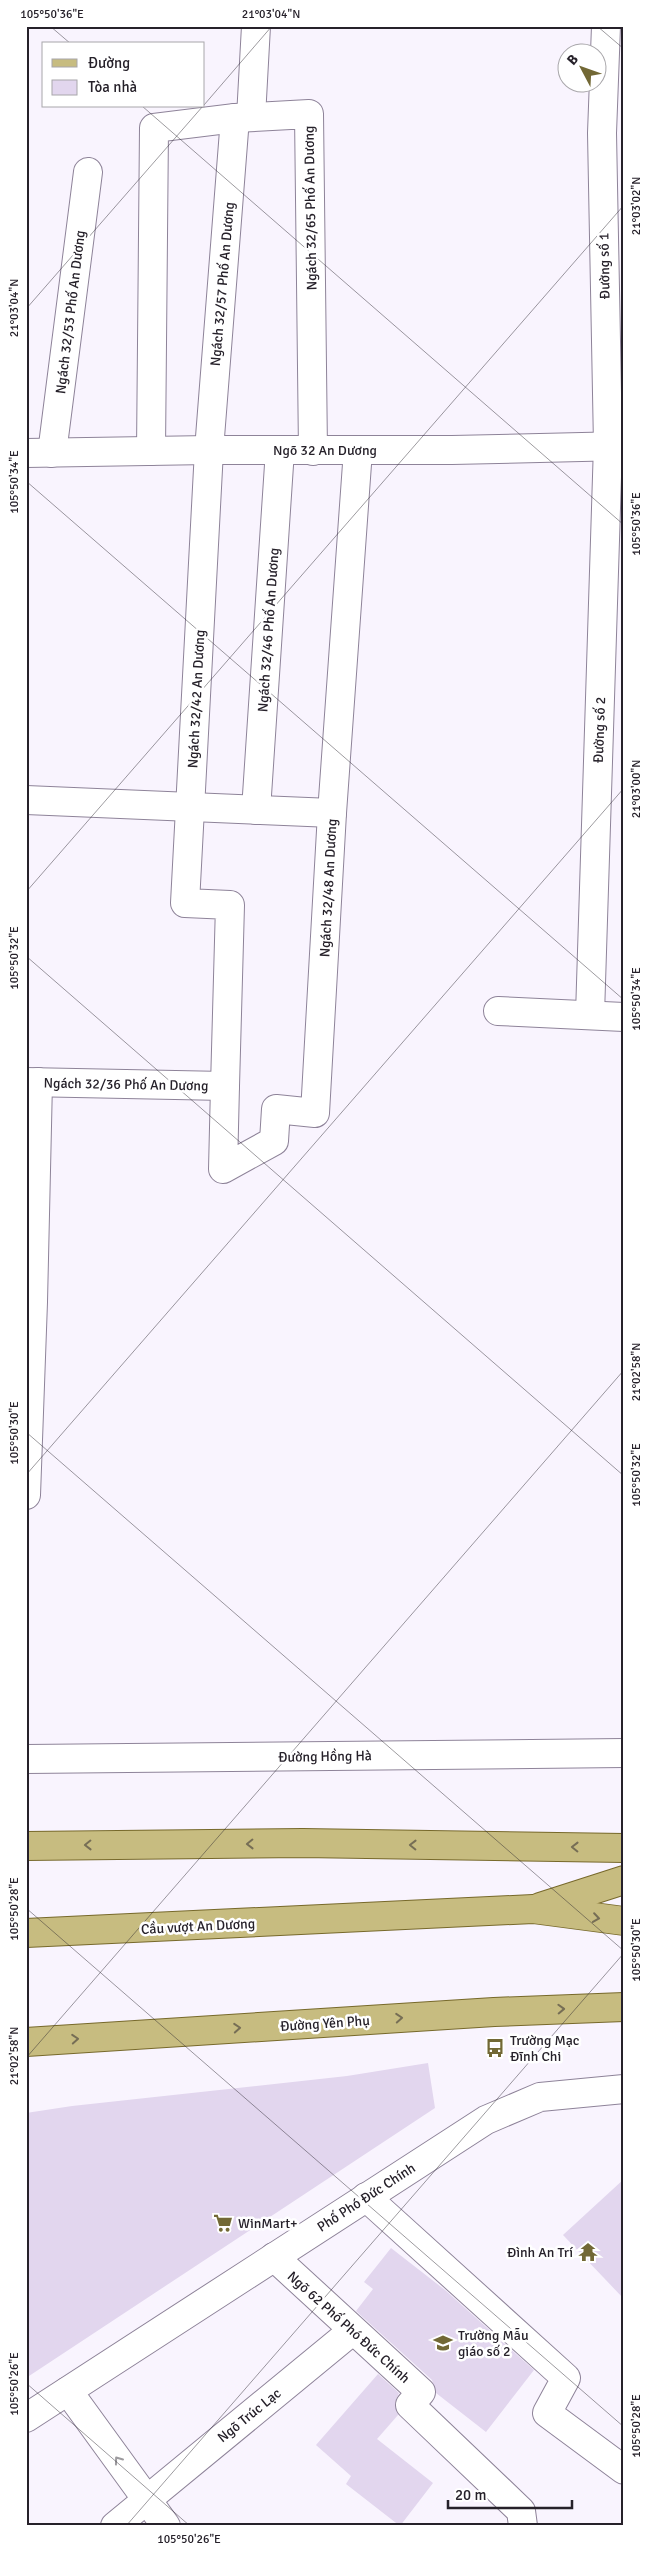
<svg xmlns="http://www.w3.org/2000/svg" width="650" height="2552" viewBox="0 0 650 2552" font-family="Signika,sans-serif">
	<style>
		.building { fill: #e2d6ee }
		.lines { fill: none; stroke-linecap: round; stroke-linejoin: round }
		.minor-casing { stroke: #8e8399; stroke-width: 30 }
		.major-casing { stroke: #77692b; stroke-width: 30 }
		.minor { stroke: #fff; stroke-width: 28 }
		.major { stroke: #c7bc80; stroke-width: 28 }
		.oneway { stroke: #766e55 }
		.oneway2 { stroke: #9d9b9f }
		.ticks { fill: none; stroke: #26212a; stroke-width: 1; stroke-opacity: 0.45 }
		.labels { text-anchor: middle; stroke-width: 5; stroke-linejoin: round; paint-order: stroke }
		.street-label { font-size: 14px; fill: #26212a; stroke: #fff }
		.poi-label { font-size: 14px; fill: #26212a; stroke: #fff; text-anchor: start }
		.neatline { fill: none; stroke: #26212a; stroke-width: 2 }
		.ticks-label { font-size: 12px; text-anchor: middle; fill: #26212a }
	</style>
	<rect width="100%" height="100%" fill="#f9f4fe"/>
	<g class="building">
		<path d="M428 2063 435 2108 26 2378V2113L72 2106 347 2076Z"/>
		<path d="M624 2179V2299L563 2235Z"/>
		<path d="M391 2248 445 2290 534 2370 486 2432 436 2393 432 2380 356 2311 373 2289 364 2282Z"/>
		<path d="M378 2374 399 2393 395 2402 398 2415 377 2439 433 2483 400 2526 346 2484 351 2476 316 2445Z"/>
	</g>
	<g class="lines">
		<g class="minor-casing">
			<g id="minor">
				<path d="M251 117 256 26"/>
				<path d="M151 451 154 128 235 118 309 114 313 451"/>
				<path d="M26 453 209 450H452L624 446"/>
				<path d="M52 453 88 172"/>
				<path d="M26 800 332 813"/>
				<path d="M256 810 280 450"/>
				<path d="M498 1011 624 1017"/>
				<path d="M590 1015 608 445 602 133 606 26"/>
				<path d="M26 1082 225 1086 230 905 185 903 209 450 235 118"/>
				<path d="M225 1086 223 1169 274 1141 276 1109 315 1113 332 813 358 450"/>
				<path d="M26 1495 33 1302 38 1082"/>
				<path d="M26 1759 624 1753"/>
				<path d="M366 2197 566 2378 547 2413 624 2470"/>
				<path d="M274 2257 421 2392 410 2405 521 2511 523 2526"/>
				<path d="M68 2391 166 2526"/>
				<path d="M26 2418 486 2120 540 2097 624 2089"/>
				<path d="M115 2526 352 2331"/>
			</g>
		</g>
		<g class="major-casing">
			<g id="major">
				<path d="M26 1846 303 1843 624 1848"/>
				<path d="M540 1907 624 1880"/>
				<path d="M26 1933 533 1909 624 1921"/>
				<path d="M26 2042 494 2012 624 2007"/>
			</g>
		</g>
		<use href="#minor" class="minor"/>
		<use href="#major" class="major"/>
	</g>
	<defs><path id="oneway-chevron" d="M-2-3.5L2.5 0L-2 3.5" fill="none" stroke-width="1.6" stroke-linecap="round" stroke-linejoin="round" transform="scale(1.25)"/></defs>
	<g class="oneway">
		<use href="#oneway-chevron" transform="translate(250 1844) rotate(179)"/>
		<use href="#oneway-chevron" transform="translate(88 1845) rotate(179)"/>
		<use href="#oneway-chevron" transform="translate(413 1845) rotate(-179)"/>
		<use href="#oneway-chevron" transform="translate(575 1847) rotate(-179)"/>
		<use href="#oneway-chevron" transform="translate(596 1918) rotate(8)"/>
		<use href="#oneway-chevron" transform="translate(561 2009) rotate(-2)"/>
		<use href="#oneway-chevron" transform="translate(399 2018) rotate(-4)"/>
		<use href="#oneway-chevron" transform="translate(237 2028) rotate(-4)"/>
		<use href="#oneway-chevron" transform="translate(75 2039) rotate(-4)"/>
	</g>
	<use class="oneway2" href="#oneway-chevron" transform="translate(118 2460) rotate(-126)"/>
	<path class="ticks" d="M50 26 71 44M597 26 624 49M204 105 272 26M142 106 624 525M26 309 203 106M26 481 624 1000M26 892 624 205M26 956 624 1476M26 1432 624 1951M26 1475 624 788M26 1908 624 2427M26 2058 624 1370M26 2383 190 2526M126 2526 624 1953"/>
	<defs>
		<g id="bus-bare" transform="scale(1.5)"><path d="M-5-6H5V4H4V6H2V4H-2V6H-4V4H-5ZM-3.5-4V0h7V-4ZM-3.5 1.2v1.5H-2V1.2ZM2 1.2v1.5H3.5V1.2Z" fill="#726835" stroke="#fff" stroke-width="2.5" paint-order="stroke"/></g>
		<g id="supermarket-bare" transform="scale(1.5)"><path d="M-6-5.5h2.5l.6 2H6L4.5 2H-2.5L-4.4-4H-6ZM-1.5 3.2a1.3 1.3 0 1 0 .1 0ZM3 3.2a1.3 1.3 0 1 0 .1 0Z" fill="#726835" stroke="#fff" stroke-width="2.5" paint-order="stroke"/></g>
		<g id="temple-bare" transform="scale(1.5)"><path d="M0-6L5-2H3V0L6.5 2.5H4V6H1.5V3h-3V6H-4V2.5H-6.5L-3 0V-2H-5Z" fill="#726835" stroke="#fff" stroke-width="2.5" paint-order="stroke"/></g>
		<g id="school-bare" transform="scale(1.5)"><path d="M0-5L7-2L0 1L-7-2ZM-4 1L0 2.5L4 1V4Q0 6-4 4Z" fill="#726835" stroke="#fff" stroke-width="2.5" paint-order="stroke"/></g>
	</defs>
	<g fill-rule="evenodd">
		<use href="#bus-bare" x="495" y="2048"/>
		<use href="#supermarket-bare" x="223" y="2223"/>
		<use href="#temple-bare" x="588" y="2252"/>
		<use href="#school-bare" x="443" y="2343"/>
	</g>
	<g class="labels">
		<g class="street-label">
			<text transform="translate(310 208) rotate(-91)" y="5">Ngách 32/65 Phố An Dương</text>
			<text transform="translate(604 266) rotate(-91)" y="5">Đường số 1</text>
			<text transform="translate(222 284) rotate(-85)" y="5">Ngách 32/57 Phố An Dương</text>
			<text transform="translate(70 312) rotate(-83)" y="5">Ngách 32/53 Phố An Dương</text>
			<text x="325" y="455">Ngõ 32 An Dương</text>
			<text transform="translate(268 630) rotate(-86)" y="5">Ngách 32/46 Phố An Dương</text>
			<text transform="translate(196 699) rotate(-87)" y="5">Ngách 32/42 An Dương</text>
			<text transform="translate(599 730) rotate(-88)" y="5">Đường số 2</text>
			<text transform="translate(328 888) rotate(-87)" y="5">Ngách 32/48 An Dương</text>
			<text transform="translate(126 1084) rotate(1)" y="5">Ngách 32/36 Phố An Dương</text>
			<text transform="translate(325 1756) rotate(-1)" y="5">Đường Hồng Hà</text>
			<text transform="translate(198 1926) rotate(-3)" y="5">Cầu vượt An Dương</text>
			<text transform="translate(325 2023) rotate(-4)" y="5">Đường Yên Phụ</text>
			<text transform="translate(366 2197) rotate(-33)" y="5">Phố Phó Đức Chính</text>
			<text transform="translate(349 2327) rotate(42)" y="5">Ngõ 62 Phố Phó Đức Chính</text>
			<text transform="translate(249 2415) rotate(-39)" y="5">Ngõ Trúc Lạc</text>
		</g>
		<g class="poi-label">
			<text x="510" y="2045">Trường Mạc<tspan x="510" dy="16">Đĩnh Chi</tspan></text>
			<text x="238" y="2228">WinMart+</text>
			<text x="573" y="2257" text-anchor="end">Đình An Trí</text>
			<text x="458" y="2340">Trường Mẫu<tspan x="458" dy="16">giáo số 2</tspan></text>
		</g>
	</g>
	<rect width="650" height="2552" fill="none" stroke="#ffffff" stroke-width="55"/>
	<rect x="42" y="42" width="162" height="65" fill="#ffffff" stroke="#a8a6aa"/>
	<rect x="52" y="59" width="25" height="8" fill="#c7bc80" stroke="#a8a6aa"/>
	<text x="88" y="68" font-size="15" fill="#26212a">Đường</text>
	<rect x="52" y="80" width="25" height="15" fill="#e2d6ee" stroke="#a8a6aa"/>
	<text x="88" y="92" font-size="15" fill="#26212a">Tòa nhà</text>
	<g transform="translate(582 68) rotate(311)"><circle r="24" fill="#ffffff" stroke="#a8a6aa"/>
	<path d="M0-4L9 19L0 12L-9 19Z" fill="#726835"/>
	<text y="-8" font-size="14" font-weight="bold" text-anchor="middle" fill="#26212a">B</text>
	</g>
	<path d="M448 2500v8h124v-8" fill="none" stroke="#26212a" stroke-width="2.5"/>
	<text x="455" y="2500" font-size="15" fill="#26212a" stroke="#ffffff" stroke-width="4" paint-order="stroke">20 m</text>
	<rect x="28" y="28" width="594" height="2496" class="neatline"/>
	<g class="ticks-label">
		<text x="52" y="18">105°50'36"E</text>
		<text x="271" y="18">21°03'04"N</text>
		<text transform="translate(636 206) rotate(-90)" y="4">21°03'02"N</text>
		<text transform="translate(14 308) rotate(-90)" y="4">21°03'04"N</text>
		<text transform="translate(14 482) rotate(-90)" y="4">105°50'34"E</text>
		<text transform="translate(636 524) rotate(-90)" y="4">105°50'36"E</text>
		<text transform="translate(636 789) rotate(-90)" y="4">21°03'00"N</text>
		<text transform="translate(14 958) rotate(-90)" y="4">105°50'32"E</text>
		<text transform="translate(636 999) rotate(-90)" y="4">105°50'34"E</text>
		<text transform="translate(636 1372) rotate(-90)" y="4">21°02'58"N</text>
		<text transform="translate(14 1433) rotate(-90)" y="4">105°50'30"E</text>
		<text transform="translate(636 1475) rotate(-90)" y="4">105°50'32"E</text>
		<text transform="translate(14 1909) rotate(-90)" y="4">105°50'28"E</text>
		<text transform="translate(636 1950) rotate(-90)" y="4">105°50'30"E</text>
		<text transform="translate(14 2056) rotate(-90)" y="4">21°02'58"N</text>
		<text transform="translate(14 2384) rotate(-90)" y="4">105°50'26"E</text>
		<text transform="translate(636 2426) rotate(-90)" y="4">105°50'28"E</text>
		<text x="189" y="2543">105°50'26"E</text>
	</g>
</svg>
